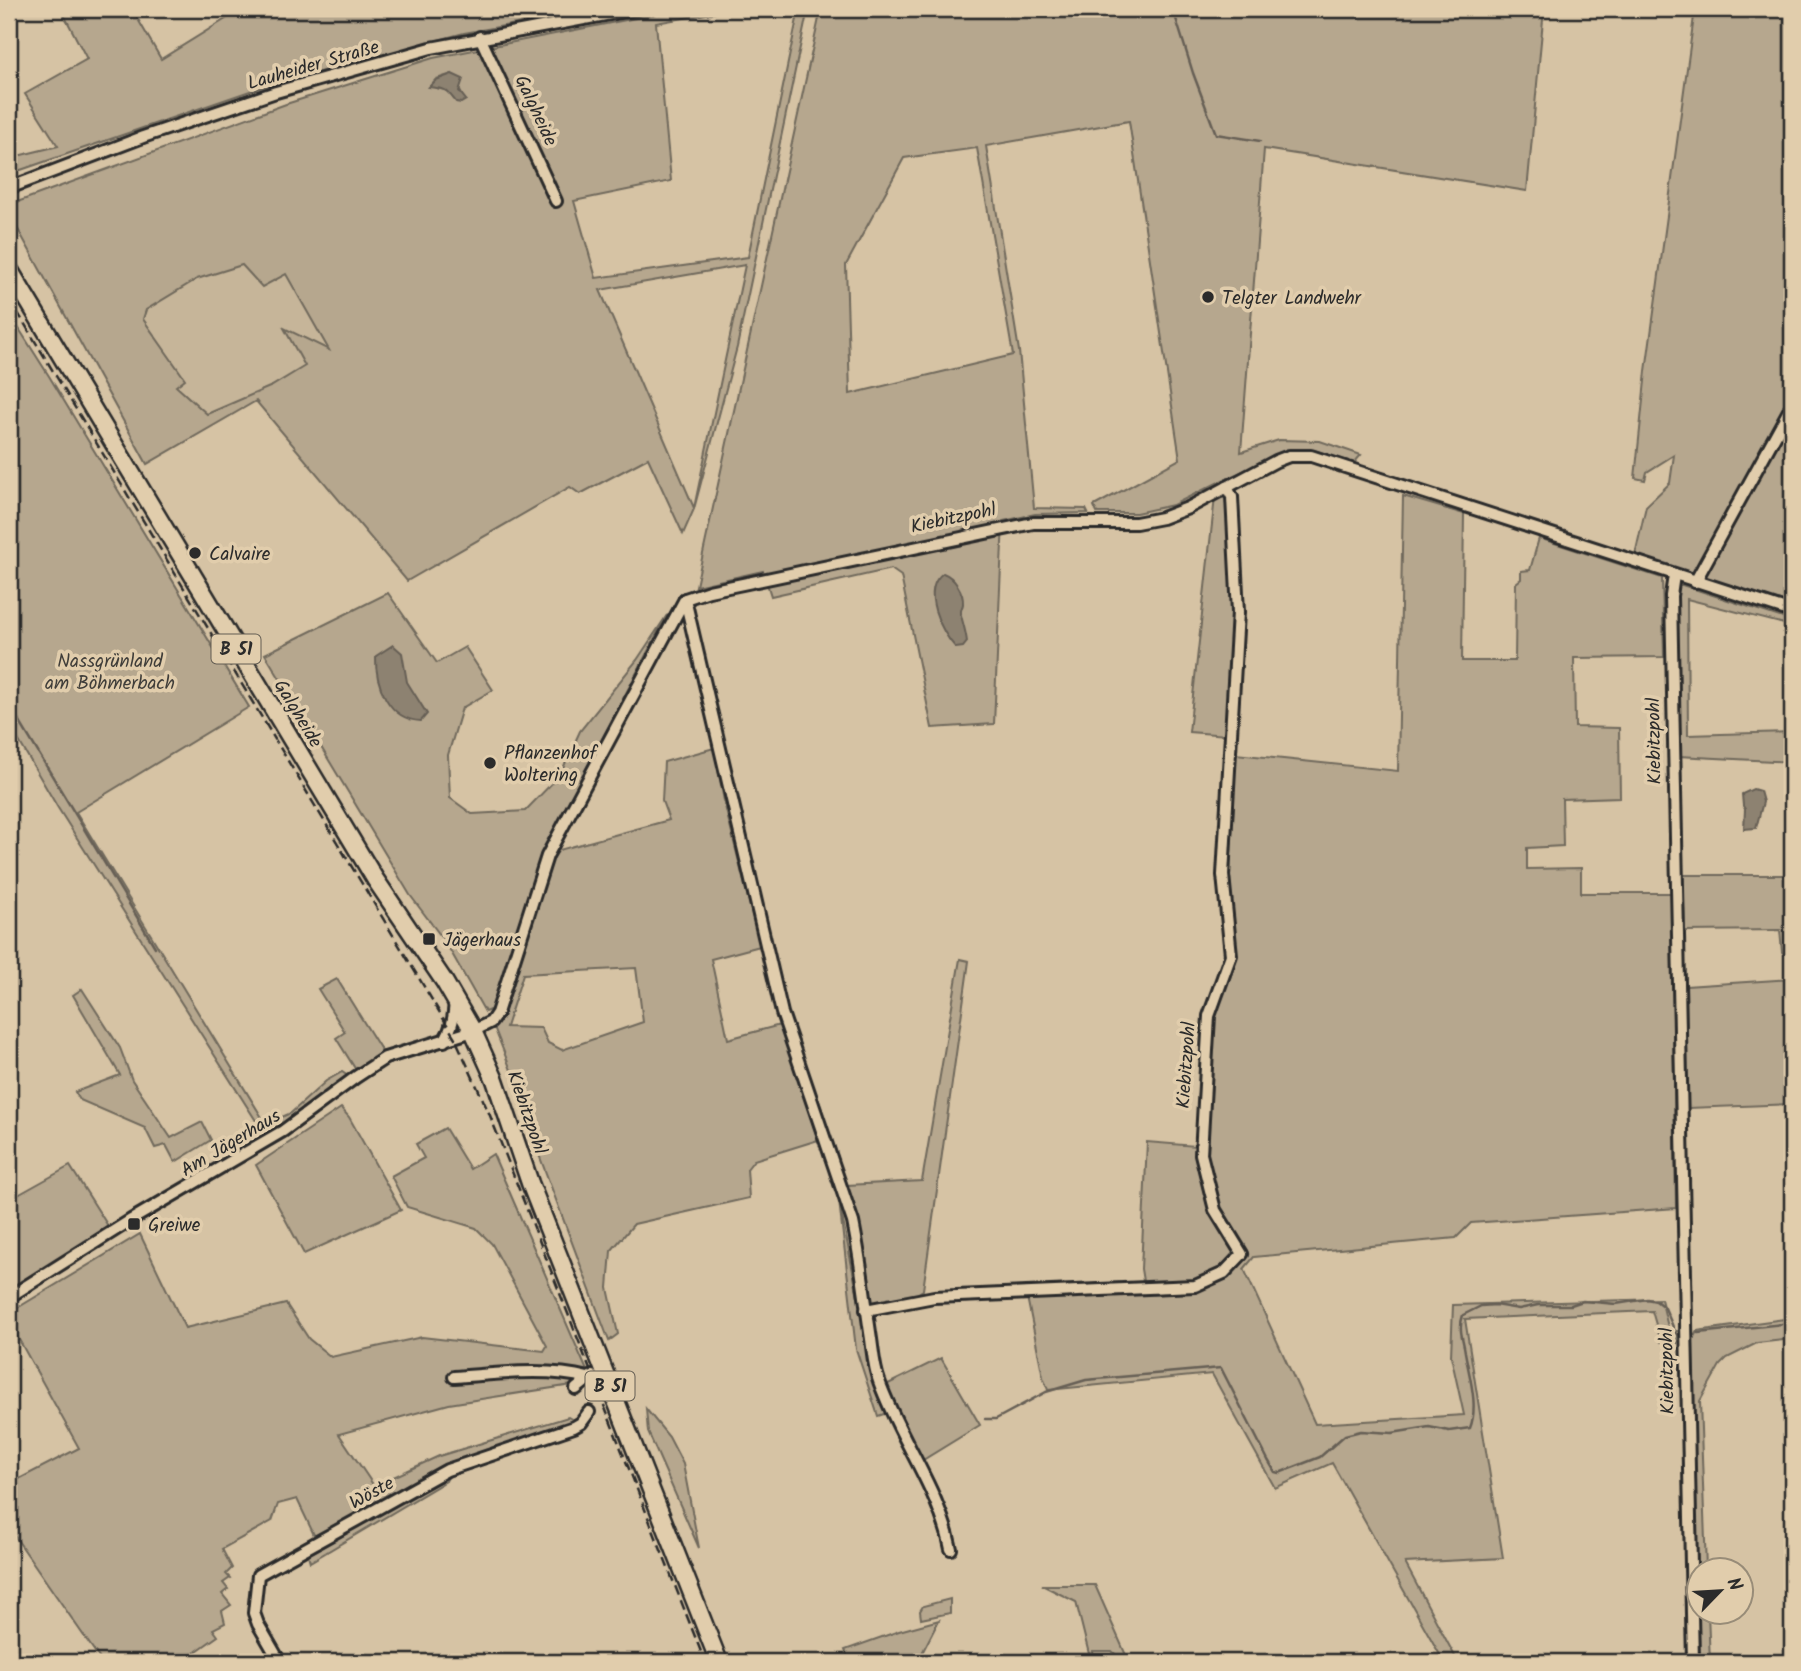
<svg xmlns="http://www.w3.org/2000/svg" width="1801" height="1671" viewBox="0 0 1801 1671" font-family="Kalam,sans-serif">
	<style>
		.built { fill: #c6b599 }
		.green { fill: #b6a78e; stroke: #70695c; stroke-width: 2; fill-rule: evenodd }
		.water { fill: #8d8271; stroke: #665f55; stroke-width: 2 }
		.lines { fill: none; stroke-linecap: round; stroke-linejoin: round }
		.stream { stroke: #665f55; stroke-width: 2.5 }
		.street-casing { stroke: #2b2b2b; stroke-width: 16 }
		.primary-casing { stroke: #2b2b2b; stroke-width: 21 }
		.street { stroke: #e1cdac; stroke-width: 10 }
		.primary { stroke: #e1cdac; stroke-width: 16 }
		.rail { stroke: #2b2b2b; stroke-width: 2.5; stroke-dasharray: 10 5; stroke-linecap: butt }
		.poi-dot { fill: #2b2b2b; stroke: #e1cdac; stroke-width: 2.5 }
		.labels { text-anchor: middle; stroke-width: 7; stroke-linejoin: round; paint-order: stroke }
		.shield { fill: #e1cdac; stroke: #625c52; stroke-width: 2 }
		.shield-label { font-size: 18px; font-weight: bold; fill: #2b2b2b }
		.street-label { font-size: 19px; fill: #2b2b2b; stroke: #e1cdac }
		.poi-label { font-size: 19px; fill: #2b2b2b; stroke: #e1cdac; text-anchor: start }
		.park-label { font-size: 19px; fill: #403e3a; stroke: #e1cdac }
	</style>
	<rect width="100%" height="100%" fill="#d6c3a4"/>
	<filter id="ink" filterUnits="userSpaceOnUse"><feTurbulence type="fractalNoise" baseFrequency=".0143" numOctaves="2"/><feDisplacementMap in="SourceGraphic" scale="14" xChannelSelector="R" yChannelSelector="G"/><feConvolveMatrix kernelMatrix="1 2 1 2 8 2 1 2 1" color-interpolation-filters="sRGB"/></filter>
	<g filter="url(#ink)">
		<path class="built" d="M243 265 286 274 330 351 285 329 306 365 272 386 207 414 176 386 185 379 143 319 146 310 197 279Z"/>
		<g class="green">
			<path d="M61 9H132L161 59 242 9H601L464 33 253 90 9 174V158L58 146 25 94 87 59Z"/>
			<path d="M682 9H734L656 23 671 181 574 201 596 278 748 257 799 9H808L737 347 694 509 683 534 648 458 580 494 570 487 407 581 256 401 147 464 9 213V205L286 104 433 58ZM452 74 462 95 453 98 451 92 430 86 436 79ZM242 265 262 287 286 274 329 350 284 328 305 366 272 386 207 414 176 386 185 379 143 319 146 310 197 279ZM745 265 694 508 600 290Z"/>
			<path d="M821 9H1544L1527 191 1264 149 1241 452 1279 440 1320 441 1361 455 1354 463 1314 450 1293 449 1223 480 1173 505 1136 513H1097L1094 506 1180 459 1129 121 986 146 1019 351 1034 508 1086 509 1088 513 1035 514 1003 521 994 724 932 728 901 576 891 569 771 596 763 571 696 586ZM977 148 1013 355 850 394 846 265 904 158Z"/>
			<path d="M1695 9H1792V605L1635 555 1646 506 1670 483 1674 455 1647 472 1645 480 1635 478 1646 371Z"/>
			<path d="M9 313 49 376 249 707 76 812 266 1124 291 1113 326 1081 342 1072 348 1076 300 1114 265 1135 58 808 16 736 9 718Z"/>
			<path d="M1403 496 1464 514 1462 661H1515L1516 583 1521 579V571L1530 570 1539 538 1662 578 1664 657 1574 658 1575 727 1619 728 1620 797 1562 799 1563 846 1527 848V869L1581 868V893H1671L1676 1208 1471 1223 1456 1238 1254 1257 1244 1269 1315 1424 1464 1415 1451 1356 1453 1305 1661 1299 1669 1331H1679L1677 1343 1661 1342 1652 1311 1465 1319 1503 1558 1405 1563 1458 1662H1444L1332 1463 1275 1488 1212 1374 1048 1390 1043 1377 1027 1297 1145 1293 1141 1269 1147 1142 1208 1147 1214 1020 1236 957 1230 877 1236 754 1398 771Z"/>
			<path d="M1215 497 1227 498 1233 617 1227 735 1189 732Z"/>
			<path d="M1676 583 1792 621V626L1687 599 1688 735 1792 732V762L1678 756Z"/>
			<path d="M388 593 437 663 465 647 493 690 462 708 448 755 450 798 472 814 525 811 560 775 580 731 637 660 667 615 542 853 492 1009 485 1012 446 943 410 895 265 654Z"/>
			<path d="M714 748 725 806 760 946 711 959 728 1039 780 1025 818 1140 754 1160 747 1169 749 1198 634 1224 611 1251 608 1288 618 1334 609 1341 526 1120 530 1118 494 1027 500 1019 552 860 559 850 669 820 662 801 664 762ZM636 968 643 1022 562 1050 548 1043 541 1028 506 1027 523 974Z"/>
			<path d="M1683 875H1792V959L1782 952 1780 930 1685 931Z"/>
			<path d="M960 959 969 961 923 1290 912 1297 876 1305 868 1299 863 1249 847 1185 922 1181Z"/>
			<path d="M337 979 383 1053 356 1070 336 1038 345 1032 318 989Z"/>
			<path d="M1792 979V1104L1688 1108 1686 986Z"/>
			<path d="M82 989 120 1048 132 1080 171 1138 202 1122 211 1140 175 1162 166 1145 155 1148 145 1128 80 1100 75 1092 120 1075 73 995Z"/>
			<path d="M341 1108 349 1117 401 1210 304 1254 256 1165Z"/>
			<path d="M445 1128 470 1169 493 1154 588 1373 572 1385 449 1404 339 1434 374 1486 439 1456 568 1417 575 1421 372 1505 315 1537 297 1499 278 1504 272 1521 222 1549 232 1568 226 1574 230 1578 223 1583 228 1589 222 1594 231 1605 222 1611 225 1623 213 1629 218 1636 181 1662H102L9 1528V1484L79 1448 12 1327 9 1328V1313L140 1234 185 1328 286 1304 309 1339 331 1357 422 1337 544 1351 547 1346 492 1244 476 1228 407 1207 391 1176 424 1158 416 1144Z"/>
			<path d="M70 1166 108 1226 9 1293V1200Z"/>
			<path d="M839 1201 868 1347 887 1413 878 1416 856 1349Z"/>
			<path d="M1792 1318V1339L1757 1343 1727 1358 1720 1365 1700 1401 1706 1569 1700 1570V1612H1708L1710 1662H1700L1691 1343 1697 1331Z"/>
			<path d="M941 1358 980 1425 918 1463 884 1386Z"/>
			<path d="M646 1409 669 1437 683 1464 699 1548 648 1432Z"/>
			<path d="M450 1473 446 1481 310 1562 307 1551Z"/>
			<path d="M1042 1585H1095L1129 1662H1123L1112 1651H1093L1094 1662H1091L1076 1602Z"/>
			<path d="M950 1599V1613L921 1619 920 1611 923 1606Z"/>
			<path d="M939 1620 920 1657 901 1662H850L845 1650 899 1631Z"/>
		</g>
		<g class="water">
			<path d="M452 74 463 79 459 91 466 100 461 103 456 102C446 89 447 89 429 87L436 80Z"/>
			<path d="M943 573C954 577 964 592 963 604 962 609 960 609 961 615 963 624 966 632 967 642L963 647 956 648C941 632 920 590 943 573Z"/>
			<path d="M393 645 402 653 407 682 427 714 421 721C388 720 375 684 376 656Z"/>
			<path d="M1753 789 1760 791 1763 802 1756 828 1744 829 1745 809 1743 806 1742 794Z"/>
		</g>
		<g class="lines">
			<g class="stream">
				<path d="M1173 9 1193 73 1216 134 1260 141"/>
				<path d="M9 704 155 947"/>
				<path d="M1698 1333 1792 1323"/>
				<path d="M985 1419H996L1046 1392 1086 1380 1221 1368 1268 1460 1275 1472 1279 1473 1320 1457 1345 1435 1361 1431 1392 1433 1429 1427 1449 1431 1470 1428C1479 1406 1469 1375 1465 1352 1463 1338 1458 1330 1463 1315L1481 1306 1495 1305 1519 1309 1538 1305H1571L1583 1301 1616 1304 1647 1299 1656 1301 1665 1308 1676 1334 1681 1335"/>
			</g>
			<g class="street-casing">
				<g id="street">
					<path d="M480 37 556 201"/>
					<path d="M9 188 143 137 276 92 431 48 637 9"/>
					<path d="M1674 575 1671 596 1693 1662"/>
					<path d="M1695 582 1792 405"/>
					<path d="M685 599 782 1013 853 1222C861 1261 865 1300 871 1339 873 1353 874 1368 879 1381 899 1438 939 1489 951 1549"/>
					<path d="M444 1041C453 1027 454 1016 455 1000"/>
					<path d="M9 1297 131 1220 283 1131 356 1077 385 1058 473 1031 491 1022 497 1013 547 856 685 599 709 591 1033 523H1136L1162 518 1188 508 1276 461 1289 456H1311L1792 612"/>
					<path d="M866 1310 934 1297 1195 1286 1224 1273 1242 1254 1215 1210 1201 1154 1209 1016 1231 955 1223 875 1238 612 1232 497 1227 487"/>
					<path d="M454 1377C498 1374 545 1367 588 1378"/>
					<path d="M576 1389 592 1376"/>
					<path d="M280 1662 258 1624 254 1613 258 1575 447 1470 574 1427 581 1423 589 1412"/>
				</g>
			</g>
			<g class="primary-casing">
				<path id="primary" d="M9 269 375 879 444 981 473 1031 495 1080 530 1183 719 1662"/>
			</g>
			<use href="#street" class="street"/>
			<use href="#primary" class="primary"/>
			<path class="rail" d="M9 298 455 1038 489 1113 705 1662"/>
		</g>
	</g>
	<g class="poi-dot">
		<circle cx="1208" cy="297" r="7"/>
		<circle cx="195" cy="553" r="7"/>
		<circle cx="490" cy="763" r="7"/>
		<rect x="422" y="932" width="14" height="14" rx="3.5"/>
		<rect x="127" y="1217" width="14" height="14" rx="3.5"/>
	</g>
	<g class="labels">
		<g class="shield">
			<rect x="211.5" y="634.5" width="49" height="29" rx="5"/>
			<rect x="585.5" y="1371.5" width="49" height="29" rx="5"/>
		</g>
		<g class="shield-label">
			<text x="236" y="655">B 51</text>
			<text x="610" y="1392">B 51</text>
		</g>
		<g class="street-label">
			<text transform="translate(313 64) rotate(-16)" y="7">Lauheider Straße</text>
			<text transform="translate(537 110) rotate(65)" y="7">Galgheide</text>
			<text transform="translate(953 517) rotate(-12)" y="7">Kiebitzpohl</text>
			<text transform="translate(299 713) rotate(59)" y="7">Galgheide</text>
			<text transform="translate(1653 741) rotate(-91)" y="7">Kiebitzpohl</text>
			<text transform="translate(1185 1065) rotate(-86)" y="7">Kiebitzpohl</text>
			<text transform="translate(528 1112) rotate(71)" y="7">Kiebitzpohl</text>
			<text transform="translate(230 1142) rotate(-31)" y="7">Am Jägerhaus</text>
			<text transform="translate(1666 1371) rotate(-91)" y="7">Kiebitzpohl</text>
			<text transform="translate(371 1492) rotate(-29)" y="7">Wöste</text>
		</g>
		<g class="poi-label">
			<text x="1222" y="304">Telgter Landwehr</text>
			<text x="209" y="560">Calvaire</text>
			<text x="504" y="759">Pflanzenhof<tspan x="504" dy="22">Woltering</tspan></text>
			<text x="443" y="946">Jägerhaus</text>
			<text x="148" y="1231">Greiwe</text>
		</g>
		<g class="park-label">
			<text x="110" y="667">Nassgrünland<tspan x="110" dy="22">am Böhmerbach</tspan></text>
		</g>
	</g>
	<rect width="1801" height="1671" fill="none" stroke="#e1cdac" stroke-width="35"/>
	<rect x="18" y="18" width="1766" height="1636" fill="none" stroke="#2b2b2b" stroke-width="2.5" filter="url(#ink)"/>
	<g transform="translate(1720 1591) rotate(65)"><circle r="33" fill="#e1cdac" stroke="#988c78" stroke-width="2"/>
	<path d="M0-5L12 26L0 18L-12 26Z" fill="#2b2b2b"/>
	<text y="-10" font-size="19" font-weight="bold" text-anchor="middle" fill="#2b2b2b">N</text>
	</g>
</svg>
